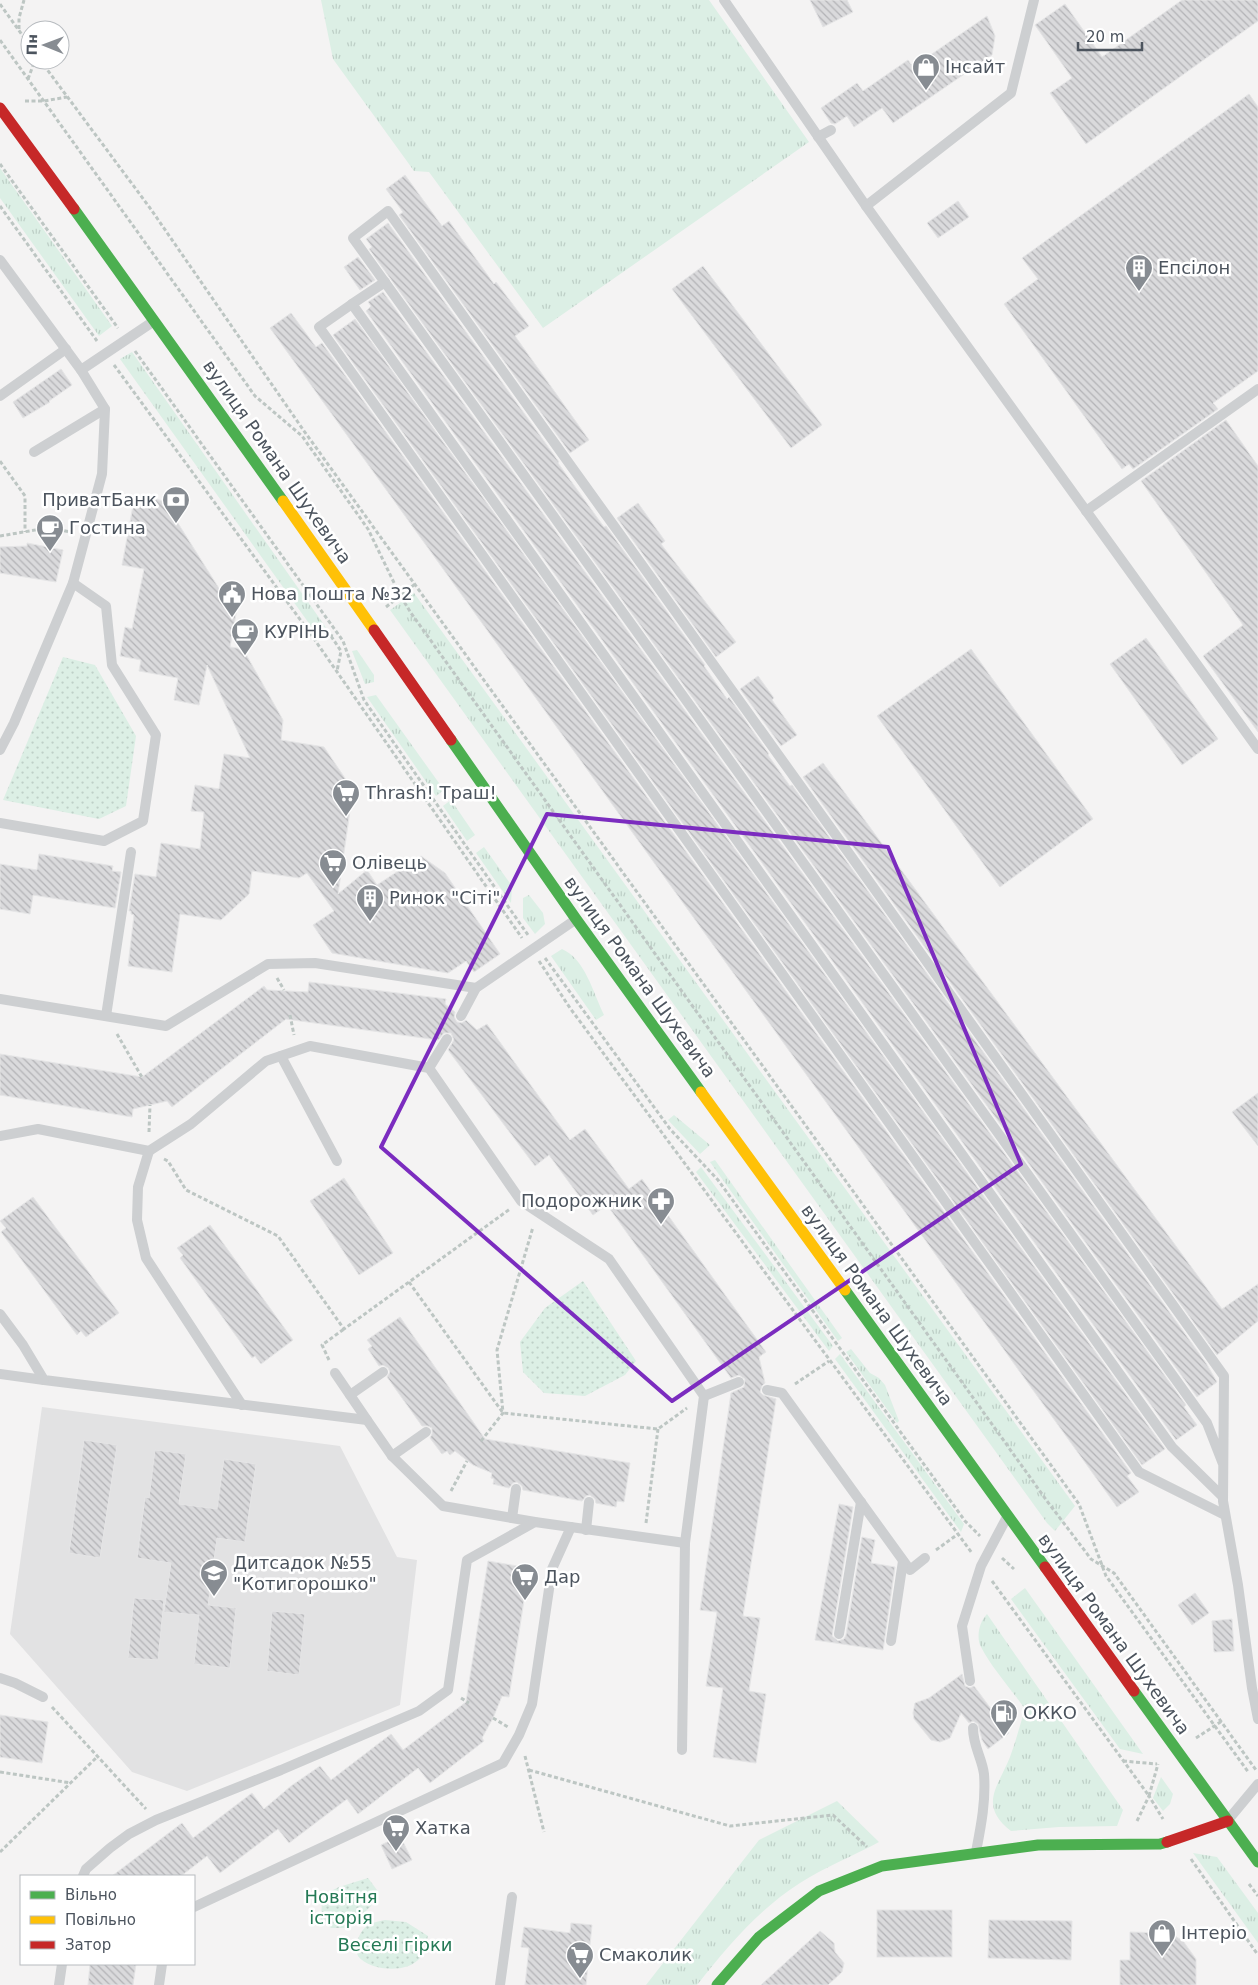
<svg xmlns="http://www.w3.org/2000/svg" width="1258" height="1985" viewBox="0 0 1258 1985" font-family="'DejaVu Sans',sans-serif">
	<style>
		.education { fill: #e2e2e3 }
		.grass { fill: url(#grass-tufts) }
		.park { fill: url(#park-dots) }
		.building { fill: url(#building-back-hatch); stroke: #e5e5e6 }
		.lines { fill: none; stroke-linecap: round; stroke-linejoin: round }
		.path { stroke: #bdc6c3; stroke-width: 3; stroke-dasharray: 4 2.5; stroke-linecap: butt }
		.lane { stroke: #cdcfd1; stroke-width: 10 }
		.fast { stroke: #4caf50; stroke-width: 11 }
		.slow { stroke: #ffc107; stroke-width: 11 }
		.jam { stroke: #c62828; stroke-width: 11 }
		.marked { fill: none; stroke: #7b2cbf; stroke-width: 4; stroke-linejoin: round }
		.labels { text-anchor: middle; stroke-width: 5; stroke-linejoin: round; paint-order: stroke }
		.poi-label { font-size: 18px; fill: #4c545e; stroke: #fff; text-anchor: start }
		.street-label { font-size: 18px; fill: #4c545e; stroke: #fff }
		.park-label { font-size: 18px; fill: #247955; stroke: #fff }
	</style>
	<defs>
		<pattern id="grass-tufts" width="24" height="20" patternUnits="userSpaceOnUse" patternTransform="scale(1.25)"><rect width="24" height="20" fill="#dcefe5"/><path d="M3 7l-1-3M5 7V3M7 7l1-3M15 17l-1-3M17 17v-4M19 17l1-3" fill="none" stroke="#becfc7"/></pattern>
		<pattern id="park-dots" width="8" height="8" patternUnits="userSpaceOnUse" patternTransform="scale(1.25)"><rect width="8" height="8" fill="#dcefe5"/><path d="M2 2h.1M6 6h.1" fill="none" stroke="#becfc7" stroke-width="1.8" stroke-linecap="round"/></pattern>
		<pattern id="building-back-hatch" width="6" height="6" patternUnits="userSpaceOnUse" patternTransform="scale(1.25)"><rect width="6" height="6" fill="#dadadc"/><path d="M-1 5l2 2M0 0l6 6M5-1l2 2" fill="none" stroke="#b3b3b6"/></pattern>
	</defs>
	<rect width="100%" height="100%" fill="#f4f3f3"/>
	<path class="education" d="M42 1407 340 1446 397 1557 417 1560 400 1705 187 1791 132 1772 10 1634Z"/>
	<g class="grass">
		<path d="M321 0H709L809 142 543 328 429 172 414 171 333 59Z"/>
		<path d="M0 168 112 326 99 336 0 198Z"/>
		<path d="M132 352 327 629H313L120 359Z"/>
		<path d="M414 593 1075 1506 1055 1531 1047 1523 390 610Z"/>
		<path d="M357 650 374 675V682L365 684 352 651Z"/>
		<path d="M376 695 444 790 436 796 367 697Z"/>
		<path d="M451 800 475 835 467 841 443 806Z"/>
		<path d="M484 847 512 886 511 903 476 853Z"/>
		<path d="M529 895 543 913 545 924 535 934 523 918V898Z"/>
		<path d="M562 949C585 959 593 992 604 1015L596 1020 551 956Z"/>
		<path d="M674 1115 710 1145 700 1154 668 1120Z"/>
		<path d="M715 1160 842 1338 838 1341 710 1162Z"/>
		<path d="M701 1167 833 1346 829 1351 696 1172Z"/>
		<path d="M851 1349 870 1373 879 1378 885 1385 899 1421 897 1423 846 1352Z"/>
		<path d="M840 1354 964 1524 961 1532 835 1359Z"/>
		<path d="M1025 1588 1143 1754 1120 1749 1011 1599Z"/>
		<path d="M987 1614 1123 1810 1117 1826 1059 1827 1011 1831C978 1805 998 1787 1010 1757 1016 1741 1020 1725 1025 1709 1012 1690 991 1667 981 1647 976 1638 979 1622 987 1614Z"/>
		<path d="M1161 1777 1173 1794 1170 1804 1163 1811 1153 1798Z"/>
		<path d="M837 1801 879 1842C853 1856 825 1867 800 1883 759 1909 727 1947 697 1985H646L759 1840Z"/>
		<path d="M1193 1853 1217 1857 1258 1913V1943Z"/>
	</g>
	<g class="park">
		<path d="M63 657 95 665 136 736 126 806 99 819 3 800Z"/>
		<path d="M583 1281 636 1361 625 1375 585 1396 544 1393 523 1372 520 1342 545 1308Z"/>
		<path d="M368 1878 377 1890 371 1906 349 1928H331L321 1919 322 1901 325 1894 339 1887Z"/>
		<path d="M385 1920 406 1922 428 1936C426 1942 424 1954 420 1958 408 1973 376 1971 362 1960 350 1952 359 1929 370 1924 374 1922 380 1921 385 1920Z"/>
	</g>
	<g class="building">
		<path d="M810 0H847L853 12 823 27Z"/>
		<path d="M1182 0H1258V21L1086 144 1050 93 1072 78 1035 25 1065 4 1102 57Z"/>
		<path d="M987 16 995 36 992 55 893 123 882 108 854 127 847 116 835 124 831 123 821 108 857 83 863 91 908 60 913 67Z"/>
		<path d="M1249 94 1258 107V371L1213 403 1218 409 1133 469 1129 464 1122 469 1004 304 1038 279 1022 258Z"/>
		<path d="M405 175 442 226 449 221 494 284 496 282 529 326 515 336 589 440 570 453 399 215 403 212 386 189Z"/>
		<path d="M958 201 969 217 938 238 927 223Z"/>
		<path d="M388 223 559 462 558 463 604 527 606 526 705 665 704 666 727 699 729 697 769 754 768 755 790 786 792 785 1206 1363 1217 1382 1197 1397 369 249 372 247 366 239Z"/>
		<path d="M358 257 375 280 360 290 344 267Z"/>
		<path d="M703 266 822 425 791 448 672 289Z"/>
		<path d="M383 292 1186 1405 1184 1407 1197 1425 1176 1440 366 311 371 306 368 302Z"/>
		<path d="M291 313 316 347 322 343 1131 1473 1127 1476 1139 1492 1117 1507 270 328Z"/>
		<path d="M355 319 1165 1449 1142 1465 333 335Z"/>
		<path d="M61 369 72 385 49 401 50 402 23 418 13 402Z"/>
		<path d="M1226 420 1258 466V732L1203 656 1243 625 1141 481Z"/>
		<path d="M135 495 164 501 227 601 238 603 230 647 243 649 283 720 281 740 324 747 353 790 338 894 367 870 377 885 421 856 445 873 500 954 474 972 466 961 448 973 332 953 313 925 334 911 307 873 299 878 252 871 249 894 221 920 180 914 172 972 128 966 134 915 131 914V911H129L135 874 156 877 161 843 200 849 204 812 191 811 195 785 219 789 224 754 250 758 207 665 199 705 174 700 178 678 139 671 141 660 120 656 125 627 132 629 144 569 122 565Z"/>
		<path d="M638 503 665 541 661 544 736 642 716 657 617 518Z"/>
		<path d="M27 543 63 550 56 582 0 573V547L27 546Z"/>
		<path d="M1146 638 1218 739 1182 765 1110 664Z"/>
		<path d="M971 649 1093 819 1000 887 877 716Z"/>
		<path d="M758 676 774 698 772 700 797 735 781 746 740 689Z"/>
		<path d="M823 763 1222 1309 1258 1284V1321L1217 1355 803 777Z"/>
		<path d="M39 854 113 866 112 871 121 872 115 908 33 895 30 914 0 909V864L37 870Z"/>
		<path d="M309 982 446 999 445 1004 455 1012 454 1017 457 1022 462 1023 466 1020 477 1030 487 1024 570 1140 585 1129 629 1189 642 1179 766 1352 759 1357 765 1383 762 1386 760 1392 763 1395 776 1399 743 1616 760 1618 749 1691 766 1694 756 1763 713 1757 723 1688 706 1686 717 1612 700 1610 731 1393 744 1387 745 1379 739 1375 731 1378 607 1205 593 1215 549 1155 535 1166 448 1050 454 1040 451 1033H444L438 1040 286 1019 172 1107 167 1101 133 1109 132 1117 0 1095V1054L142 1077 264 986 267 990 308 992Z"/>
		<path d="M1258 1093V1146L1232 1112Z"/>
		<path d="M344 1178 393 1253 359 1275 310 1201Z"/>
		<path d="M33 1197 119 1313 86 1337 81 1331 77 1335 1 1232 6 1228 0 1221Z"/>
		<path d="M210 1225 293 1340 261 1364 255 1356 252 1358 180 1258 183 1255 177 1248Z"/>
		<path d="M400 1317 485 1439 630 1463 624 1502 617 1501 616 1507 596 1503 595 1499 590 1495 586 1496 582 1501 523 1490 522 1486 517 1482 513 1483 509 1488 493 1484 494 1479 491 1478 492 1473 473 1465 455 1451 450 1455 447 1451 442 1454 430 1438 432 1434V1428L428 1426H422L387 1377 390 1372 388 1368 383 1365 379 1366 368 1349 372 1346 367 1340Z"/>
		<path d="M84 1440 117 1445 100 1558 69 1553Z"/>
		<path d="M155 1450 186 1454 179 1504 217 1509 224 1459 256 1464 245 1542 217 1538 208 1605 236 1608 230 1668 194 1664 199 1615 164 1612 171 1563 137 1558 145 1497 149 1498Z"/>
		<path d="M839 1504 853 1507 832 1636 838 1641 844 1639 846 1635 862 1537 875 1540 871 1563 895 1567 883 1650 815 1640Z"/>
		<path d="M488 1561 529 1568 509 1697 502 1696 493 1718 482 1738 484 1741 430 1783 418 1768 358 1814 347 1799 289 1843 278 1829 220 1873 207 1856 181 1876H112L182 1823 193 1838 252 1793 264 1809 291 1786 320 1766 331 1780 391 1734 403 1750 466 1702Z"/>
		<path d="M1195 1593 1209 1613 1192 1625 1178 1605Z"/>
		<path d="M134 1598 164 1600 158 1660 128 1658Z"/>
		<path d="M272 1611 305 1614 299 1675 267 1671Z"/>
		<path d="M1232 1619 1234 1651 1214 1652 1212 1621Z"/>
		<path d="M962 1674 965 1686 970 1688 974 1686 1009 1733 988 1749 982 1740 978 1724 973 1721 969 1723 961 1713 950 1738 940 1742 931 1740 914 1719 913 1713 915 1703 929 1698Z"/>
		<path d="M0 1715 48 1722 42 1763 0 1757Z"/>
		<path d="M400 1836 412 1860 392 1869 381 1845Z"/>
		<rect x="877" y="1910" width="75" height="47"/>
		<path d="M989 1920 1072 1921 1071 1960 988 1958Z"/>
		<path d="M571 1923 592 1925 586 1985H525L529 1948 521 1947 524 1927 570 1933Z"/>
		<path d="M820 1931 834 1943 835 1952 844 1963 842 1972 828 1985H761Z"/>
		<path d="M1130 1932 1165 1933 1175 1936 1183 1941 1196 1959V1985H1120V1960H1130Z"/>
		<path d="M90 1964H136L133 1985H88Z"/>
	</g>
	<g class="lines">
		<g class="path">
			<path d="M0 4 30 46"/>
			<path d="M19 29V18L24 0"/>
			<path d="M0 40 255 396 302 436 368 529 400 595 411 613 1047 1501 1091 1559 1114 1573 1256 1770"/>
			<path d="M40 60 150 208 304 431 1079 1504 1106 1576 1249 1773"/>
			<path d="M28 79 35 60"/>
			<path d="M25 101H44L67 97"/>
			<path d="M0 164 118 328"/>
			<path d="M0 206 97 341"/>
			<path d="M135 351 343 641 364 700 528 935"/>
			<path d="M114 365 310 633 522 938"/>
			<path d="M0 461 25 496V532"/>
			<path d="M0 536 47 528 71 532"/>
			<path d="M386 607 415 584"/>
			<path d="M310 633 333 636"/>
			<path d="M331 636 341 651 337 671"/>
			<path d="M545 958 670 1129 718 1180 965 1521 980 1536"/>
			<path d="M539 961 570 1008 972 1553"/>
			<path d="M277 978 284 990"/>
			<path d="M290 1015 294 1035"/>
			<path d="M117 1034 143 1079"/>
			<path d="M149 1132 150 1105"/>
			<path d="M164 1159 168 1161 186 1190 278 1236 344 1329 510 1209"/>
			<path d="M409 1282 503 1413 658 1429 687 1408"/>
			<path d="M329 1360 322 1345 344 1329"/>
			<path d="M795 1384 829 1361"/>
			<path d="M481 1441 503 1413 497 1350 533 1227"/>
			<path d="M451 1491 467 1461"/>
			<path d="M646 1523 658 1429"/>
			<path d="M936 1550 958 1534"/>
			<path d="M1002 1558 1014 1569"/>
			<path d="M992 1581 1149 1796"/>
			<path d="M461 1698 469 1703"/>
			<path d="M52 1707 146 1809"/>
			<path d="M493 1718 508 1727"/>
			<path d="M1196 1738 1222 1721"/>
			<path d="M525 1756 544 1832"/>
			<path d="M1123 1761 1157 1764"/>
			<path d="M529 1770 730 1826 833 1815 867 1847"/>
			<path d="M0 1772 71 1783"/>
			<path d="M1149 1796 1158 1764"/>
			<path d="M1137 1821 1149 1796 1163 1819"/>
			<path d="M0 1852 97 1757"/>
			<path d="M1191 1859 1258 1955"/>
			<path d="M1249 1884 1258 1896"/>
		</g>
		<g class="lane">
			<path d="M724 0 866 206 1011 93 1034 0"/>
			<path d="M818 137 831 130"/>
			<path d="M866 206 1258 749"/>
			<path d="M0 260 81 370 154 321"/>
			<path d="M385 282 352 304 1172 1447 1223 1497"/>
			<path d="M352 304 319 327 1139 1472 1225 1515"/>
			<path d="M0 396 66 349"/>
			<path d="M34 452 105 409"/>
			<path d="M1086 511 1258 389"/>
			<path d="M0 750 14 723 73 583 102 474 105 409 81 370"/>
			<path d="M0 823 104 841 143 821 156 735 112 665 106 606 73 583"/>
			<path d="M0 999 166 1026 268 964 315 963 476 988"/>
			<path d="M106 1016 131 852"/>
			<path d="M461 1016 476 988 575 920"/>
			<path d="M281 1056 337 1161"/>
			<path d="M429 1068 447 1039"/>
			<path d="M0 1136 38 1129 149 1151 191 1124 266 1061 310 1046 429 1068 521 1201 609 1259 704 1396 685 1543 682 1750"/>
			<path d="M149 1151 138 1187 137 1220 146 1258 242 1405"/>
			<path d="M0 1314 23 1345 44 1380 367 1420 392 1456 443 1506 535 1522 685 1543"/>
			<path d="M335 1373 367 1420"/>
			<path d="M0 1374 44 1380"/>
			<path d="M767 1390 782 1393 910 1570 925 1558"/>
			<path d="M350 1395 383 1372"/>
			<path d="M704 1396 739 1382"/>
			<path d="M392 1456 426 1432"/>
			<path d="M1223 1464 1207 1423 353 238 388 211 1224 1376 1223 1501 1238 1585 1252 1688 1258 1719"/>
			<path d="M512 1518 516 1489"/>
			<path d="M586 1530 589 1502"/>
			<path d="M839 1634 861 1502"/>
			<path d="M891 1641 903 1561"/>
			<path d="M0 1678 15 1683 43 1697"/>
			<path d="M970 1681 962 1626 981 1566 1007 1517"/>
			<path d="M973 1728C973 1746 982 1758 984 1774 986 1801 981 1826 976 1852"/>
			<path d="M1228 1820 1258 1784"/>
			<path d="M83 1876 86 1869 110 1848 129 1834 156 1820 281 1770 419 1711 448 1690 467 1560 535 1522"/>
			<path d="M194 1907 503 1763 519 1735 532 1704 552 1569 571 1527"/>
			<path d="M59 1985 62 1964"/>
			<path d="M159 1985 162 1964"/>
			<path d="M500 1985 512 1897"/>
		</g>
		<g class="fast">
			<path d="M74 209 283 501"/>
			<path d="M451 740 576 919 701 1092"/>
			<path d="M845 1290 1045 1567"/>
			<path d="M1134 1691 1258 1862"/>
			<path d="M717 1985 759 1937 819 1891 882 1866 1038 1845 1160 1844 1167 1842"/>
		</g>
		<g class="slow">
			<path d="M283 501 374 630"/>
			<path d="M701 1092 845 1290"/>
		</g>
		<g class="jam">
			<path d="M0 108 74 209"/>
			<path d="M374 630 451 740"/>
			<path d="M1045 1567 1134 1691"/>
			<path d="M1167 1842 1228 1821"/>
		</g>
	</g>
	<path class="marked" d="M547 814 888 847 1021 1164 672 1401 381 1147Z"/>
	<defs>
		<g id="shop-pin" transform="scale(1.4375)"><path d="M0 17L-7.5 6A9.5 9.5 0 1 1 7.5 6Z" fill="#878c92" stroke="#fff"/><path d="M-5-2.5h2.3a2.7 3.5 0 0 1 5.4 0H5L5.5 6h-11ZM-1.5-2.5h3a1.5 2.3 0 0 0-3 0Z" fill="#fff"/></g>
		<g id="building-pin" transform="scale(1.4375)"><path d="M0 17L-7.5 6A9.5 9.5 0 1 1 7.5 6Z" fill="#878c92" stroke="#fff"/><path d="M-4-6H4V6H1V3H-1V6H-4ZM-2.5-4.3h1.7v1.8h-1.7ZM.8-4.3h1.7v1.8H.8ZM-2.5-1h1.7V.8h-1.7ZM.8-1h1.7V.8H.8Z" fill="#fff"/></g>
		<g id="bank-pin" transform="scale(1.4375)"><path d="M0 17L-7.5 6A9.5 9.5 0 1 1 7.5 6Z" fill="#878c92" stroke="#fff"/><path d="M-6-4H6V4H-6ZM0-2.3a2.3 2.3 0 1 0 0 4.6a2.3 2.3 0 1 0 0-4.6Z" fill="#fff"/></g>
		<g id="cafe-pin" transform="scale(1.4375)"><path d="M0 17L-7.5 6A9.5 9.5 0 1 1 7.5 6Z" fill="#878c92" stroke="#fff"/><path d="M-5.5-4.5H6V0H3Q3 3.5 0 3.5H-2.5Q-5.5 3.5-5.5 0ZM3-3.2v2h1.7v-2ZM-6 4.5H4V6H-6Z" fill="#fff"/></g>
		<g id="civic-pin" transform="scale(1.4375)"><path d="M0 17L-7.5 6A9.5 9.5 0 1 1 7.5 6Z" fill="#878c92" stroke="#fff"/><path d="M-.6-6.5H3V-4.5H.6V-3L4-1V1h2V6H-6V1h2V-1L-.6-3ZM-1.2 2.5V6h2.4V2.5Z" fill="#fff"/></g>
		<g id="supermarket-pin" transform="scale(1.4375)"><path d="M0 17L-7.5 6A9.5 9.5 0 1 1 7.5 6Z" fill="#878c92" stroke="#fff"/><path d="M-6-5.5h2.5l.6 2H6L4.5 2H-2.5L-4.4-4H-6ZM-1.5 3.2a1.3 1.3 0 1 0 .1 0ZM3 3.2a1.3 1.3 0 1 0 .1 0Z" fill="#fff"/></g>
		<g id="pharmacy-pin" transform="scale(1.4375)"><path d="M0 17L-7.5 6A9.5 9.5 0 1 1 7.5 6Z" fill="#878c92" stroke="#fff"/><path d="M-2-6h4v4h4v4h-4v4h-4v-4h-4v-4h4Z" fill="#fff"/></g>
		<g id="school-pin" transform="scale(1.4375)"><path d="M0 17L-7.5 6A9.5 9.5 0 1 1 7.5 6Z" fill="#878c92" stroke="#fff"/><path d="M0-5L7-2L0 1L-7-2ZM-4 1L0 2.5L4 1V4Q0 6-4 4Z" fill="#fff"/></g>
		<g id="fuel-pin" transform="scale(1.4375)"><path d="M0 17L-7.5 6A9.5 9.5 0 1 1 7.5 6Z" fill="#878c92" stroke="#fff"/><path d="M-5.5-6h7V0h2V4h1.3V-2.5L3-4.5l.8-.8L6-3V5H2.5V1h-1V6h-7ZM-4.2-4.7v3.2H.2V-4.7Z" fill="#fff"/></g>
	</defs>
	<g fill-rule="evenodd">
		<use href="#shop-pin" x="926" y="67"/>
		<use href="#building-pin" x="1139" y="268"/>
		<use href="#bank-pin" x="176" y="500"/>
		<use href="#cafe-pin" x="50" y="528"/>
		<use href="#civic-pin" x="232" y="594"/>
		<use href="#cafe-pin" x="245" y="632"/>
		<use href="#supermarket-pin" x="346" y="793"/>
		<use href="#supermarket-pin" x="333" y="863"/>
		<use href="#building-pin" x="370" y="898"/>
		<use href="#pharmacy-pin" x="661" y="1201"/>
		<use href="#school-pin" x="214" y="1573"/>
		<use href="#supermarket-pin" x="525" y="1577"/>
		<use href="#fuel-pin" x="1004" y="1713"/>
		<use href="#supermarket-pin" x="396" y="1828"/>
		<use href="#shop-pin" x="1162" y="1933"/>
		<use href="#supermarket-pin" x="580" y="1955"/>
	</g>
	<g class="labels">
		<g class="poi-label">
			<text x="945" y="73">Інсайт</text>
			<text x="1158" y="274">Епсілон</text>
			<text x="157" y="506" text-anchor="end">ПриватБанк</text>
			<text x="69" y="534">Гостина</text>
			<text x="251" y="600">Нова Пошта №32</text>
			<text x="264" y="638">КУРІНЬ</text>
			<text x="365" y="799">Thrash! Траш!</text>
			<text x="352" y="869">Олівець</text>
			<text x="389" y="904">Ринок "Сіті"</text>
			<text x="642" y="1207" text-anchor="end">Подорожник</text>
			<text x="233" y="1569">Дитсадок №55<tspan x="233" dy="21">"Котигорошко"</tspan></text>
			<text x="544" y="1583">Дар</text>
			<text x="1023" y="1719">ОККО</text>
			<text x="415" y="1834">Хатка</text>
			<text x="1181" y="1939">Інтеріо</text>
			<text x="599" y="1961">Смаколик</text>
		</g>
		<g class="street-label">
			<text transform="translate(277 462) rotate(55)" y="6">вулиця Романа Шухевича</text>
			<text transform="translate(640 977) rotate(54)" y="6">вулиця Романа Шухевича</text>
			<text transform="translate(877 1305) rotate(54)" y="6">вулиця Романа Шухевича</text>
			<text transform="translate(1114 1634) rotate(54)" y="6">вулиця Романа Шухевича</text>
		</g>
		<g class="park-label">
			<text x="341" y="1903">Новітня<tspan x="341" dy="21">історія</tspan></text>
			<text x="395" y="1951">Веселі гірки</text>
		</g>
	</g>
	<rect x="20" y="1875" width="175" height="90" fill="#ffffff" stroke="#b7bbbf"/>
	<rect x="30" y="1891" width="25" height="8" fill="#4caf50" stroke="#b7bbbf"/>
	<text x="65" y="1900" font-size="15" fill="#4c545e">Вільно</text>
	<rect x="30" y="1916" width="25" height="8" fill="#ffc107" stroke="#b7bbbf"/>
	<text x="65" y="1925" font-size="15" fill="#4c545e">Повільно</text>
	<rect x="30" y="1941" width="25" height="8" fill="#c62828" stroke="#b7bbbf"/>
	<text x="65" y="1950" font-size="15" fill="#4c545e">Затор</text>
	<g transform="translate(45 45) rotate(271)"><circle r="24" fill="#ffffff" stroke="#b7bbbf"/>
	<path d="M0-4L9 19L0 12L-9 19Z" fill="#878c92"/>
	<text y="-8" font-size="14" font-weight="bold" text-anchor="middle" fill="#4c545e">Пн</text>
	</g>
	<path d="M1078 42v8h64v-8" fill="none" stroke="#4c545e" stroke-width="2.5"/>
	<text x="1086" y="42" font-size="15" fill="#4c545e" stroke="#ffffff" stroke-width="4" paint-order="stroke">20 m</text>
</svg>
